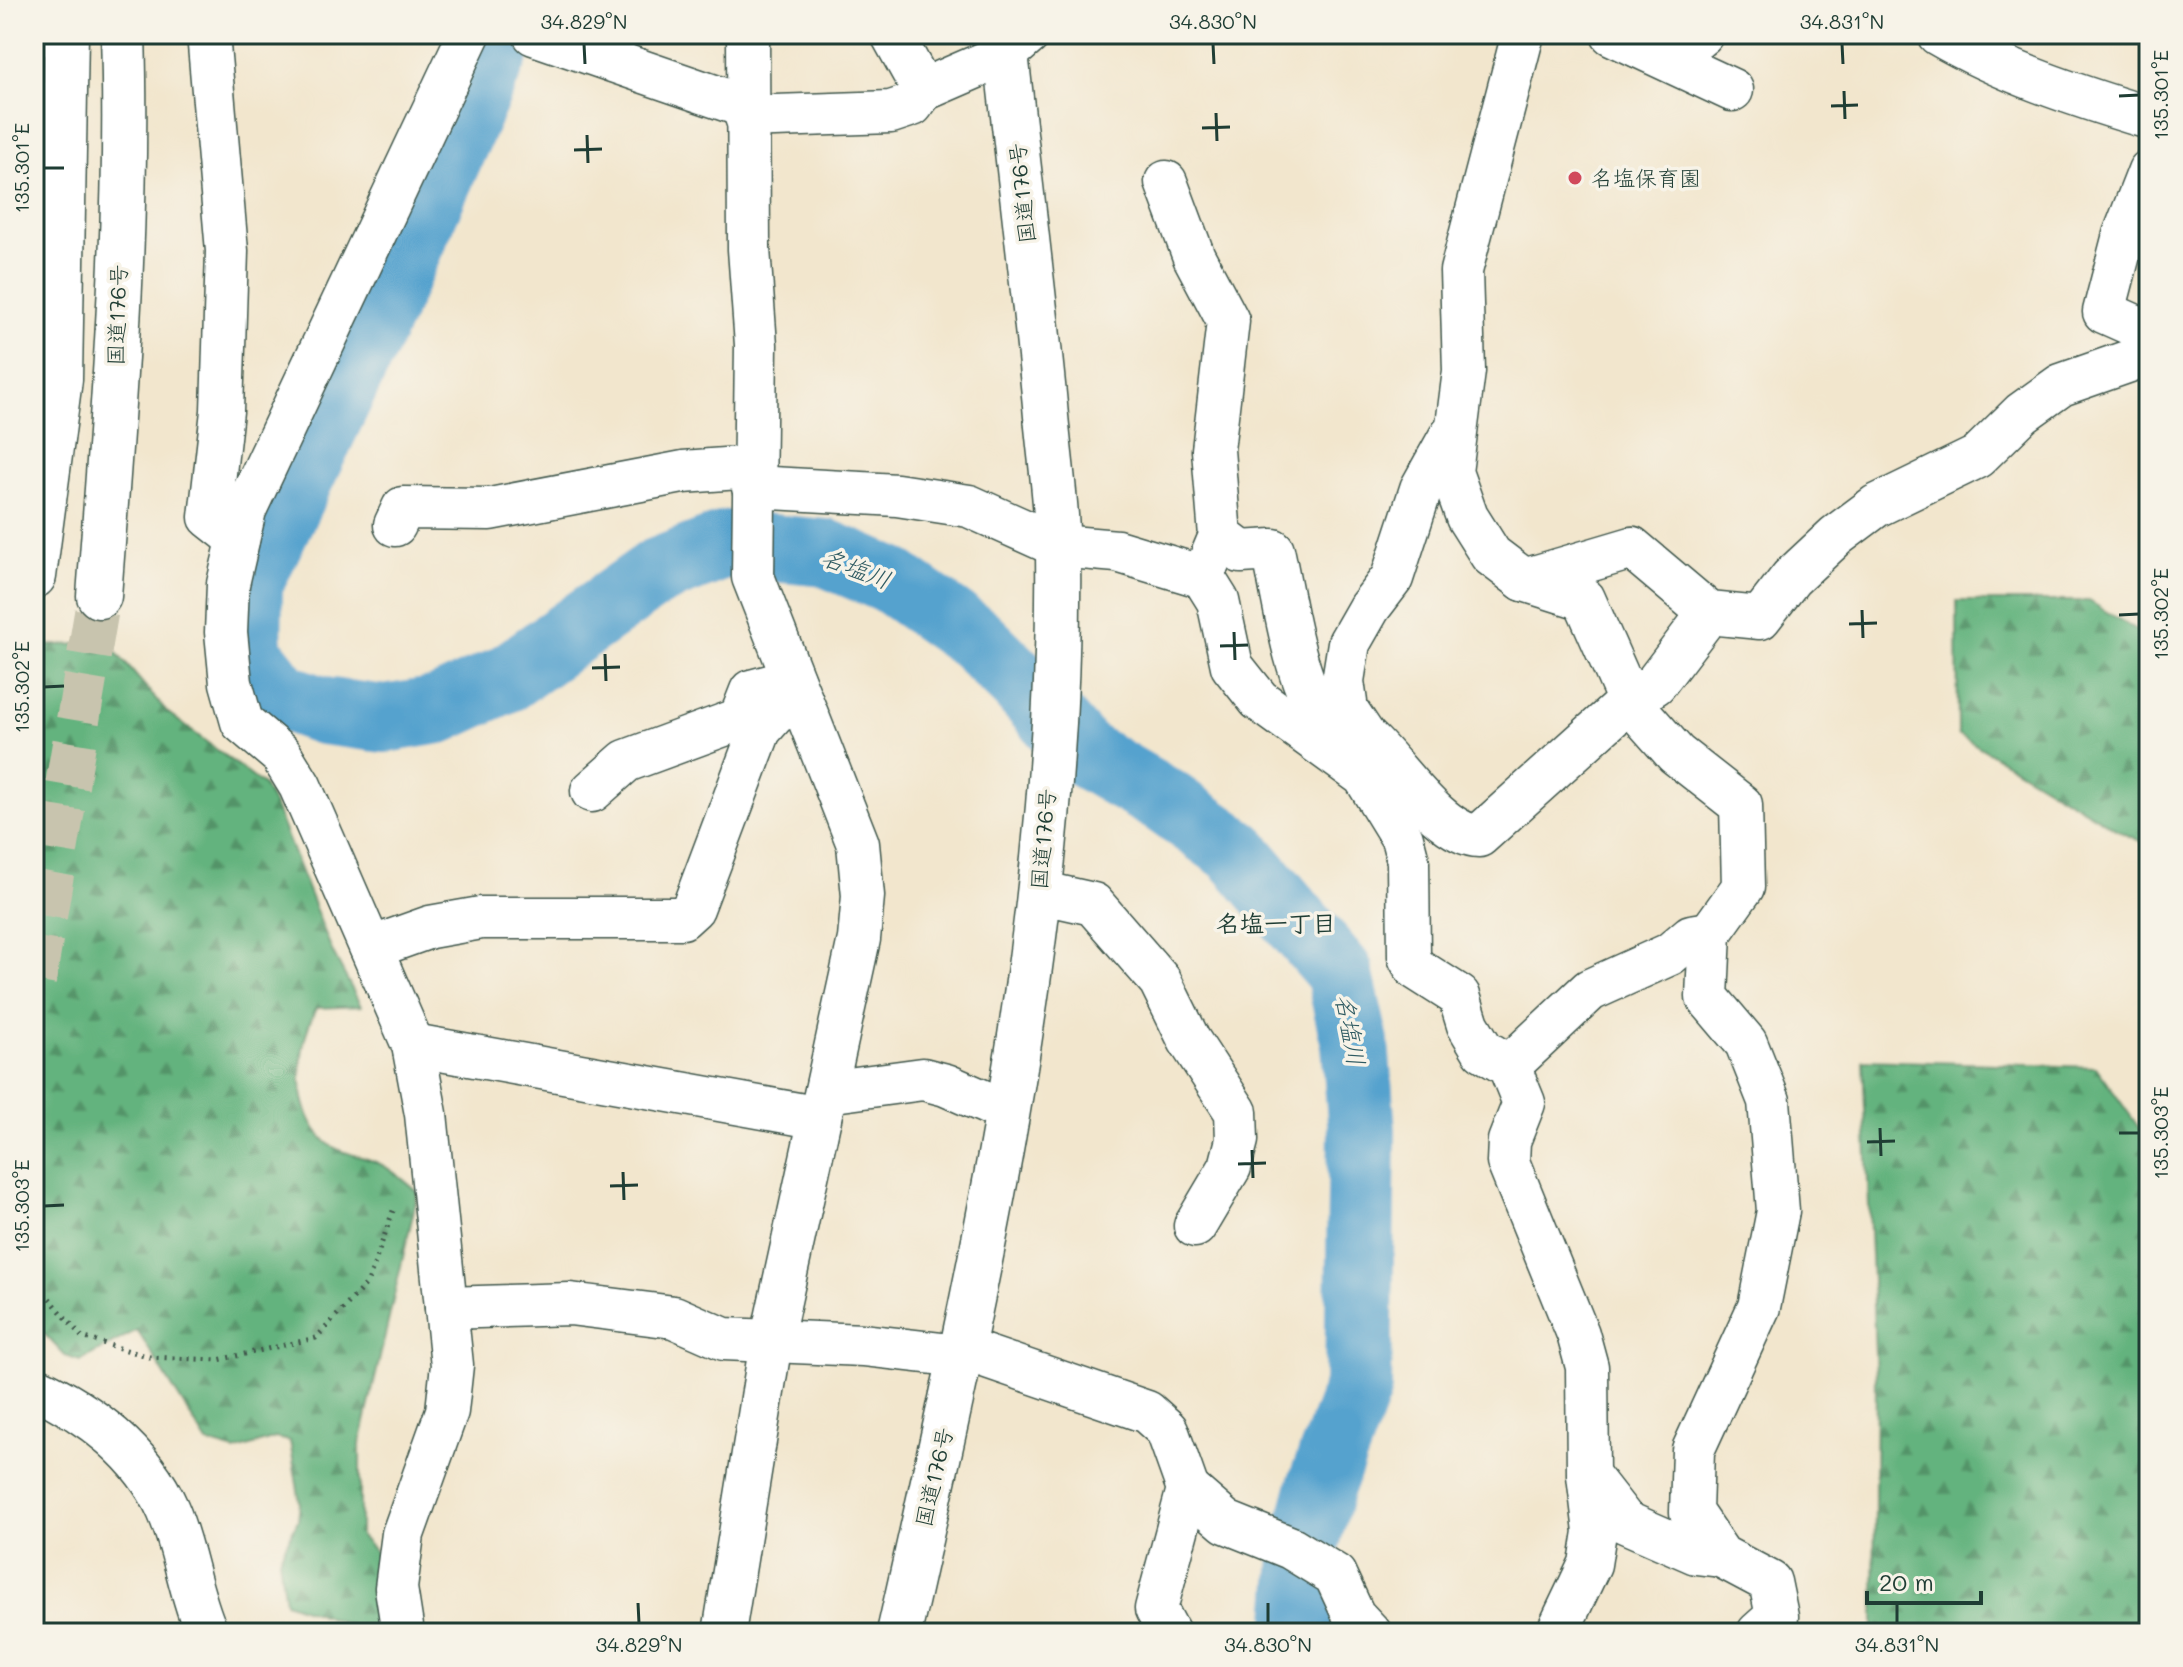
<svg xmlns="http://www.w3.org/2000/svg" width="2183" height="1667" viewBox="0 0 2183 1667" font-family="Mali,'Klee One',sans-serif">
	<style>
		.forest { fill: url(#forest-firs); stroke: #427859; stroke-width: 2 }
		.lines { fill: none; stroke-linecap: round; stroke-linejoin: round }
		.river { stroke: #55a2ce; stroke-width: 68 }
		.highway-tunnel { stroke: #c8c4ae; stroke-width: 44; stroke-dasharray: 44 22; stroke-linecap: butt }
		.minor-casing { stroke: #3f564b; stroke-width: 45 }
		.highway-casing { stroke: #3f564b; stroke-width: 47 }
		.path { stroke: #3f564b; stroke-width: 5; stroke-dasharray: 2 6; stroke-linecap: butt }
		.minor { stroke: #fff; stroke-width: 42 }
		.highway { stroke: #fff; stroke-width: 44 }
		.ticks { fill: none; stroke: #1f3d34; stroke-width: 3 }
		.poi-dot { fill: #d1495b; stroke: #f7f3e8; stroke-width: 3 }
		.labels { text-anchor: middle; stroke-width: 7; stroke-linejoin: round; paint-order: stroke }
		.poi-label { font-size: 22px; fill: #1f3d34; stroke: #f7f3e8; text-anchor: start }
		.street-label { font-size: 22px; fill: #1f3d34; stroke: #f7f3e8 }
		.water-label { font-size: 24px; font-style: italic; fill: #2f5b62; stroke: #f7f3e8 }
		.neighbourhood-label { font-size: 24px; font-weight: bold; fill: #1f3d34; stroke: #f7f3e8 }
		.neatline { fill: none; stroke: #1f3d34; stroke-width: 3 }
		.ticks-label { font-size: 20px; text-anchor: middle; fill: #1f3d34 }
	</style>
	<defs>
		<pattern id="forest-firs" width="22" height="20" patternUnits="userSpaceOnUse" patternTransform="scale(2)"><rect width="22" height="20" fill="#64b37e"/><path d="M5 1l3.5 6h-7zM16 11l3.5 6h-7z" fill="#529368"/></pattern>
	</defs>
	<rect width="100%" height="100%" fill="#f7f3e8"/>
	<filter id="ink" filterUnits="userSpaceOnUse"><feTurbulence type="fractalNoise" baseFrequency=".0125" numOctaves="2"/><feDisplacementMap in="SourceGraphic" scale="16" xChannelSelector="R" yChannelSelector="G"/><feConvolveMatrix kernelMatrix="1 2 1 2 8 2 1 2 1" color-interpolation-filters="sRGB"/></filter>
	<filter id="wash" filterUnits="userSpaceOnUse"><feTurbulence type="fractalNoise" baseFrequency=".006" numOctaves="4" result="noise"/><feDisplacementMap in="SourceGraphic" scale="32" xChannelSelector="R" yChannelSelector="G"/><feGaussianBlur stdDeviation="1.8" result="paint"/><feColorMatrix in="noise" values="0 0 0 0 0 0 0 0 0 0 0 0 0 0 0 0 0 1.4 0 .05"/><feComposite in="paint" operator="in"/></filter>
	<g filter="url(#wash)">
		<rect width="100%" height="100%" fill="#f2e6cd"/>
		<g class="forest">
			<path d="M1957 601H2089L2149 638V845L2123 833 1958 734Z"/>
			<path d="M108 643 167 712 263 785 276 809 333 953 361 1006 316 1008C297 1048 291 1107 326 1142 338 1153 363 1156 378 1163 392 1169 406 1182 418 1192L360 1444V1536L411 1588 407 1633H359L353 1626 285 1602 279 1559 298 1520 300 1503 290 1441 275 1438 235 1451 207 1443 137 1330 80 1361 65 1356 34 1323V646Z"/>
			<path d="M1863 1060 2096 1067 2149 1142V1633H1870L1874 1625 1876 1377Z"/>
		</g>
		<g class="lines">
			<path class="river" d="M503 34 385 301 249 584 248 653 282 696 323 711 385 719 439 710 506 679 657 572 728 544 826 553 894 582 975 639 1020 683 1081 752 1165 801 1236 851 1339 972 1355 1043 1362 1132 1358 1387 1321 1486 1305 1546 1298 1633"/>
		</g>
	</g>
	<g filter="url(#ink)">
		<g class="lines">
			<path class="highway-tunnel" d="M34 981 99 596"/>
			<g class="minor-casing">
				<g id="minor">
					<path d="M208 34 227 251 222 411 210 517 238 539"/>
					<path d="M534 34 746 107"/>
					<path d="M1523 34 1461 271 1464 371 1451 472 1467 517 1491 555 1524 580 1584 599 1629 701 1676 754 1741 805 1743 887 1710 933 1707 997 1746 1043 1769 1101 1778 1211 1759 1307 1693 1450 1691 1512 1721 1556 1770 1582 1777 1616 1758 1633"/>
					<path d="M1612 34 1732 90"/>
					<path d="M1938 34C2003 72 2077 96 2149 118"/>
					<path d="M893 36 923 90 1006 54 1029 34"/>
					<path d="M1638 46C1659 45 1687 49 1702 34"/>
					<path d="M746 117 891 112 912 105 923 90"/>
					<path d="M2149 171 2124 235 2104 312 2149 332"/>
					<path d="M1166 182 1194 257 1228 321 1213 450 1220 536 1210 560"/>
					<path d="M753 487 897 495 969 506 1058 546 1117 551 1203 577 1218 601 1232 666 1259 700 1364 776 1402 838 1408 861 1409 957 1415 968 1459 996 1468 1025 1483 1050 1509 1066 1524 1103 1509 1141 1508 1162 1578 1334 1587 1367 1588 1475 1595 1532 1590 1564 1557 1633"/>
					<path d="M395 525 403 508 490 509 683 472 753 467"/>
					<path d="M1220 536 1241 552 1273 550C1282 589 1294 679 1318 709 1328 723 1352 727 1365 737 1394 761 1439 835 1479 836L1629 701 1655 684 1709 613"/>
					<path d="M1524 580 1632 548 1709 613 1760 618 1791 578 1836 536 1876 506 1977 457 2022 413 2061 385 2141 357 2149 348"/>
					<path d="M1365 737 1347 710 1343 681 1349 643 1369 608 1392 578 1421 489 1451 435"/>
					<path d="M592 791 626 761 740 719 751 691 793 680"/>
					<path d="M1039 892 1093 904 1160 981 1189 1040 1236 1112 1237 1140 1230 1167 1195 1226"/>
					<path d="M371 948 430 927 481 918H682L693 908 760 730 775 713 801 700"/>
					<path d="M413 1045 820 1118"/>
					<path d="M1509 1066 1590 990 1670 954 1691 936 1710 933"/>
					<path d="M826 1092 923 1079 946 1085 1008 1112"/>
					<path d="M446 1308 570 1304 674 1317 724 1339 863 1345 960 1356"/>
					<path d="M961 1348 1147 1412 1167 1430 1188 1489 1156 1609 1169 1633"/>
					<path d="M34 1387C89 1412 143 1453 168 1510 185 1549 189 1593 207 1633"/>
					<path d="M1589 1476 1625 1522 1696 1553 1721 1556"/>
					<path d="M1188 1489 1226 1522 1291 1548 1335 1575 1354 1616 1370 1633"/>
					<path d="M403 1633 396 1588 403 1534 447 1411 452 1365 426 1114 413 1045 300 786 281 755 242 722 231 683 226 632 228 584 245 510 469 34"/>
					<path d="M724 1633 771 1342 859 939 863 896 858 844 753 577 756 345 749 249 748 34"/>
				</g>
			</g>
			<g class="highway-casing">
				<g id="highway">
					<path d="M34 576 60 379 66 34"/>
					<path d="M99 596C113 409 129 221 123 34"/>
					<path d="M899 1633C979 1278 1063 917 1058 551 1057 503 1049 453 1045 405 1033 281 1017 158 1004 34"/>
				</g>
			</g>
			<path class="path" d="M34 1280 82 1337 150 1357 218 1360 316 1338 368 1282 394 1208"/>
			<use href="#minor" class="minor"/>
			<use href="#highway" class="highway"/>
		</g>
	</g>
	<path class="ticks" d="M584 44 585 64M1213 44 1214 64M1842 44 1843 64M1844 91 1845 119M2119 96 2139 95M1831 106 1858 105M1216 113 1217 141M1202 128 1230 127M587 135 588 163M574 150 602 149M44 168H64M1862 610 1863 638M2119 615 2139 614M1849 624 1877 623M1234 632 1235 660M1220 646 1248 645M605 654 606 681M592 668 620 667M44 687 64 686M1880 1128 1881 1156M2119 1133H2139M1867 1142 1895 1141M1252 1150 1253 1178M1238 1164 1266 1163M623 1172 624 1200M610 1186 638 1185M44 1206 64 1205M638 1603 639 1623M1268 1603V1623M1897 1603V1623"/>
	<circle class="poi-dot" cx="1575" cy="178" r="8"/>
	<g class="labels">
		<g class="poi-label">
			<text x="1591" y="186">名塩保育園</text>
		</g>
		<g class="street-label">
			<text transform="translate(1022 193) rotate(-96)" y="8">国道176号</text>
			<text transform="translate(117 315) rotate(-88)" y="8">国道176号</text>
			<text transform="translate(1043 839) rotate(-85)" y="8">国道176号</text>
			<text transform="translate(934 1477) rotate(-77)" y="8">国道176号</text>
		</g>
		<g class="water-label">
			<text transform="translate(856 569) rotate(21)" y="8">名塩川</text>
			<text transform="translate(1350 1030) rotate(80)" y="8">名塩川</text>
		</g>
		<g class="neighbourhood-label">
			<text x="1276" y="932">名塩一丁目</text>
		</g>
	</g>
	<rect width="2183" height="1667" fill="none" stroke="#f7f3e8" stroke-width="88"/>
	<path d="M1867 1591v12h114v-12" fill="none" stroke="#1f3d34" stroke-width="4"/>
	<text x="1879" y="1591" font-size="24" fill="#1f3d34" stroke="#f7f3e8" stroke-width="6" paint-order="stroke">20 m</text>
	<rect x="44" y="44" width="2095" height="1579" class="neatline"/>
	<g class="ticks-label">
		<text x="584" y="29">34.829°N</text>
		<text x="1213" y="29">34.830°N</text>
		<text x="1842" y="29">34.831°N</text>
		<text transform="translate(2161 95) rotate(-90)" y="7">135.301°E</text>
		<text transform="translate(22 168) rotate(-90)" y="7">135.301°E</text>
		<text transform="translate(2161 614) rotate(-90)" y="7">135.302°E</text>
		<text transform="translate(22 687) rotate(-90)" y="7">135.302°E</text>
		<text transform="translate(2161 1133) rotate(-90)" y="7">135.303°E</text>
		<text transform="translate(22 1206) rotate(-90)" y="7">135.303°E</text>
		<text x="639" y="1652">34.829°N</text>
		<text x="1268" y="1652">34.830°N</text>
		<text x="1897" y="1652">34.831°N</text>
	</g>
</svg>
